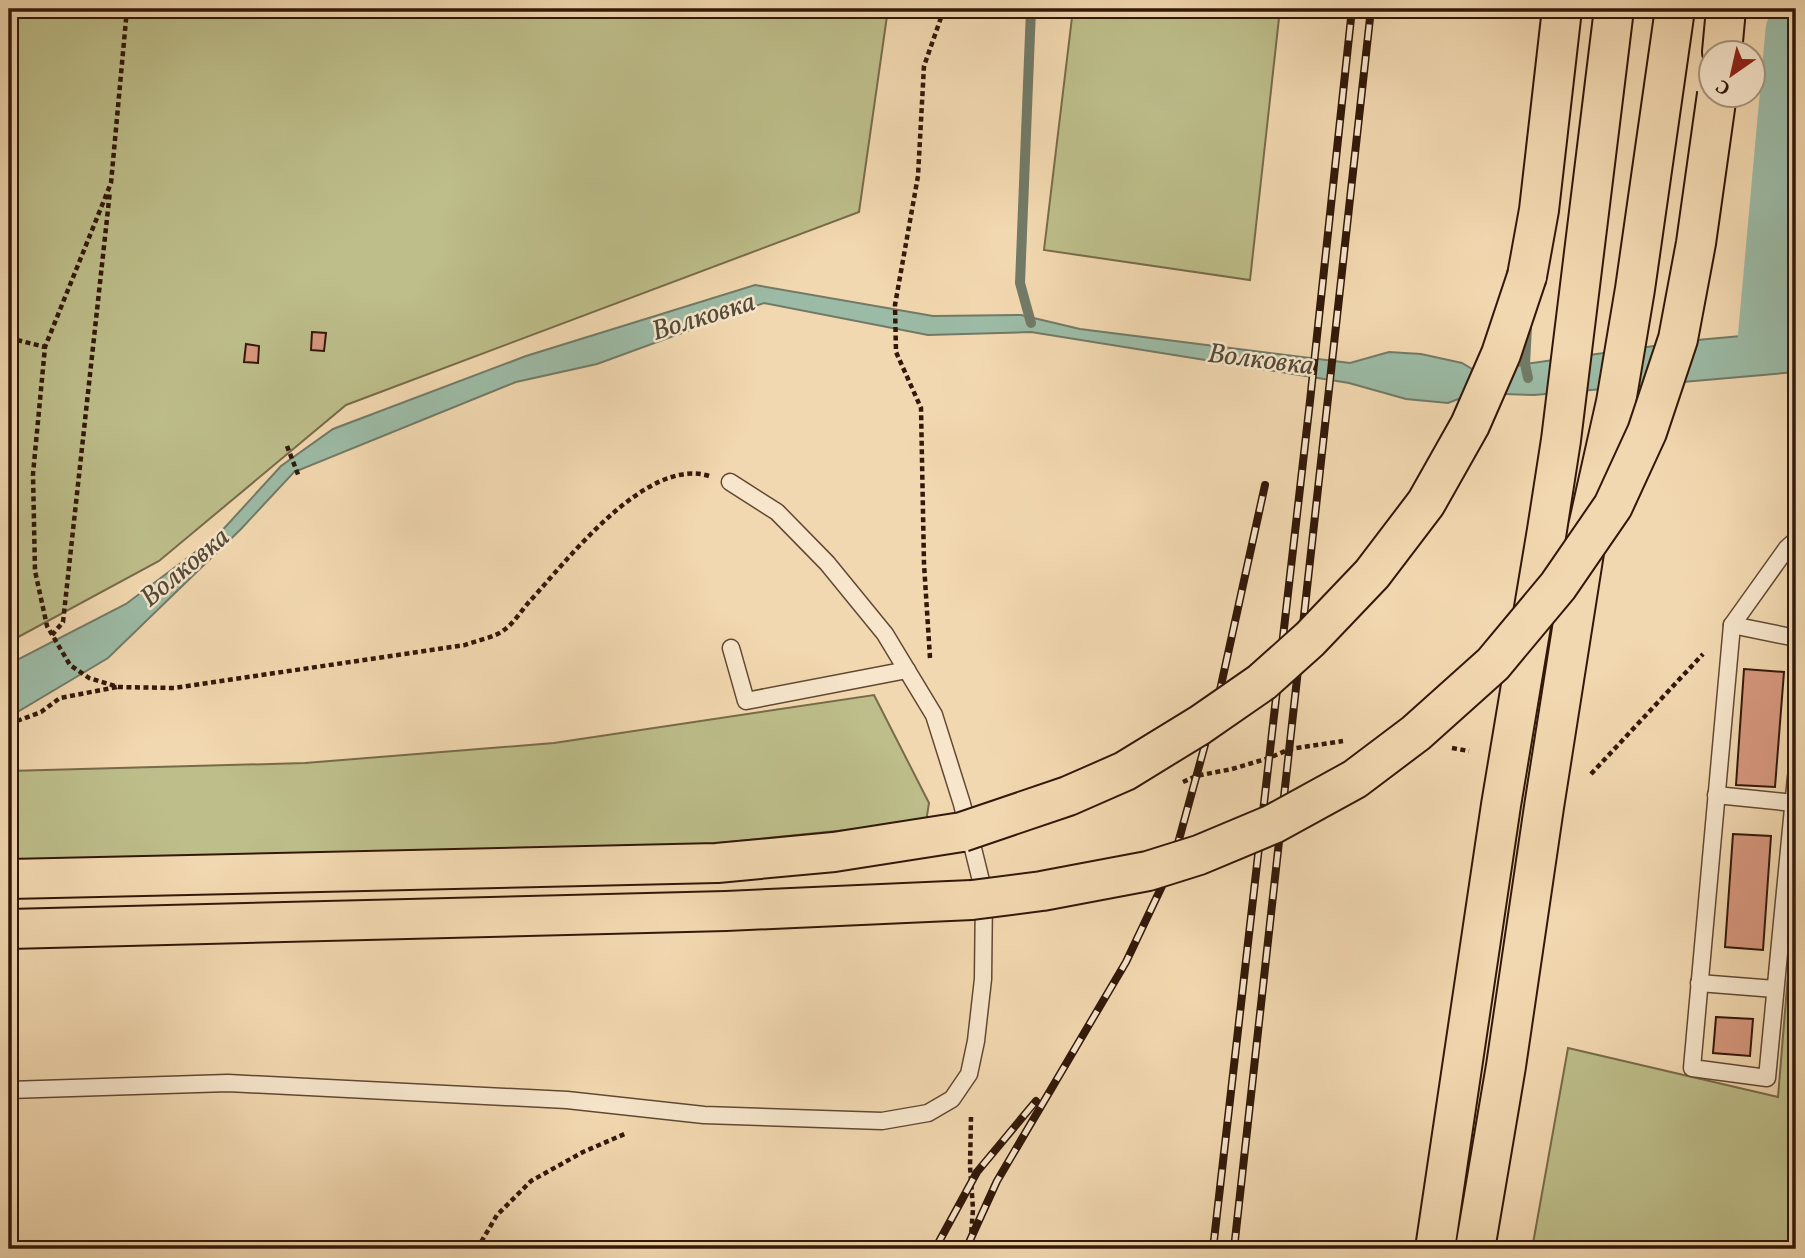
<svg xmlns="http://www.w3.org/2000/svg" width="1805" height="1258" viewBox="0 0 1805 1258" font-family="Vollkorn,serif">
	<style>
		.green { fill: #bdbe8a; stroke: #786b4a; stroke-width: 2 }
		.water { fill: #9cbba6; stroke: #727a67; stroke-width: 2 }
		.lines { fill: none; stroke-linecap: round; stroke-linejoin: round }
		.stream { stroke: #727a67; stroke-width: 10 }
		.river { stroke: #9cbba6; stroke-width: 61 }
		.building { fill: #d7977e; stroke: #321809; stroke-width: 2 }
		.service-casing { stroke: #624833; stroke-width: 19 }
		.motorway-casing { stroke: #321809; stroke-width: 42 }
		.path { stroke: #321809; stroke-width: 4.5; stroke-dasharray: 5 3.5; stroke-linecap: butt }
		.service { stroke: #f7e6cc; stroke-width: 16 }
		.motorway { stroke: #f2d8b0; stroke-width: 38 }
		.rail-casing { stroke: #321809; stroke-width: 8 }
		.rail { stroke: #f7e6cc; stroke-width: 5; stroke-dasharray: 16; stroke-linecap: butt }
		.motorway-bridge-casing { stroke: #321809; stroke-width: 42; stroke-linecap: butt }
		.motorway-bridge { stroke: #f2d8b0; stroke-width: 38 }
		.labels { text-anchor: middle; stroke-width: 5; stroke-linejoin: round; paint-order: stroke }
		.water-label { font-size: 28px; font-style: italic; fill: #524938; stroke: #f7e6cc }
	</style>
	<rect width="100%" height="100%" fill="#f2d8b0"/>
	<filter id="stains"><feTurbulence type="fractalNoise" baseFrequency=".00286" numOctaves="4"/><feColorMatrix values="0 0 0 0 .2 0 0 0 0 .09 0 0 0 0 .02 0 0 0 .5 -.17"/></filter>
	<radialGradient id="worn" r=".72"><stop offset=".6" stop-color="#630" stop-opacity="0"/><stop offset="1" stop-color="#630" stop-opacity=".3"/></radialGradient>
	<g class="green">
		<path d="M9 9H888L859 212 346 405 159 561 9 642Z"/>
		<path d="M1073 9H1280L1250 280 1044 250Z"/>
		<path d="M874 695 929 803 926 822 689 846 9 860V771L305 763 554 743Z"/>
		<path d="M1796 877V1249H1532L1568 1048 1778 1097Z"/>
	</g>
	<path class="water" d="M755 285 933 316 1021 315 1080 329 1350 363 1389 352 1421 354 1462 363 1482 375 1525 364 1697 340 1796 331V372L1534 395 1474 393 1448 403 1406 399 1349 383 1031 332 928 335 764 303 597 364 516 382 294 472 241 529 108 658 9 717V664L126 604 218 535 281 466 333 429 526 356Z"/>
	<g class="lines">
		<g class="stream">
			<path d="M1031 323 1020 283 1031 9"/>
			<path d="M1527 327 1525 364 1528 378"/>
		</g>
		<path class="river" d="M1768 341 1796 31"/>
	</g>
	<g class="building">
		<path d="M312 332 326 333 324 351 311 350Z"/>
		<path d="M246 344 259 346 258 363 244 362Z"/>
		<path d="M1744 669 1784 672 1775 787 1736 785Z"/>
		<path d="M1733 834 1771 836 1763 950 1725 947Z"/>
		<path d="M1716 1017 1753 1019 1750 1056 1713 1053Z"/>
	</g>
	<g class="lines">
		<g class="service-casing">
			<g id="service">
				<path d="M1796 540 1787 548 1732 625 1692 1068 1767 1078 1796 777"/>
				<path d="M1732 625 1796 638"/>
				<path d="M731 648 746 701 907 670"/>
				<path d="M1716 795 1794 803"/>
				<path d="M1699 983 1775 989"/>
				<path d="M9 1090 228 1083 567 1100 704 1115 882 1121 928 1113 952 1099 969 1074 976 1041 983 979 984 893 962 804 934 715 885 634 827 563 777 512 730 482"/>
			</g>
		</g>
		<g class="motorway-casing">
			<g id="motorway">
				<path d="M1722 52 1726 9"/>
				<path d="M1527 276 1539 210 1562 9"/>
				<path d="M9 879 717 863 834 852 962 832"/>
				<path d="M9 929 726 911 972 900"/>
				<path d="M1435 1249 1501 805 1547 530 1561 440 1614 9"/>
				<path d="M1475 1249 1506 1066 1544 807 1588 527 1616 402 1635 289 1675 9"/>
			</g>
		</g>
		<g class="path">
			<path d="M127 9 111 183 45 347 33 474 35 571 47 626 70 665 89 678 118 687 174 688 465 645C475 641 496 637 504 630 514 623 521 611 529 602 566 562 646 456 709 476"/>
			<path d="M9 338 45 347"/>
			<path d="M287 446 299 477"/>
			<path d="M52 635 63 622 110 191"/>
			<path d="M930 658 924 564 921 408 896 352 895 305 918 176 924 66 944 9"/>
			<path d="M9 724 41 712 60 698 117 687"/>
			<path d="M1452 748 1469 751"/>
			<path d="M1591 774 1703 654"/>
			<path d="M1183 782 1196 776 1232 769 1269 758 1290 749 1343 741"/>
			<path d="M477 1249 497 1215 531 1181 583 1152 627 1133"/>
			<path d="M970 1249 973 1209 970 1166 971 1117"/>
		</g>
		<use href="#service" class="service"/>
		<use href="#motorway" class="motorway"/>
		<g class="rail-casing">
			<g id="rail">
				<path d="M935 1249 977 1172 1036 1101"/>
				<path d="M966 1249 997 1181 1126 962 1172 865 1220 690 1265 485"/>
				<path d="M1213 1249 1310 401 1352 9"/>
				<path d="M1234 1249 1371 9"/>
			</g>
		</g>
		<use href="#rail" class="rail"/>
		<g class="motorway-bridge-casing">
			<g id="motorway-bridge">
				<path d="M962 832 1068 796 1125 771 1200 725 1262 682 1310 639 1372 574 1426 503 1470 425 1501 354 1527 276"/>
				<path d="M972 900 1042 891 1148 871 1199 855 1273 824 1355 779 1416 733 1493 664 1558 586 1613 506 1647 432 1678 339 1696 243 1717 94"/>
			</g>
		</g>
		<use href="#motorway-bridge" class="motorway-bridge"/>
	</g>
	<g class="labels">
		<g class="water-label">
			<text transform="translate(703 315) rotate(-17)" y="10">Волковка</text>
			<text transform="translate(1261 358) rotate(7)" y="10">Волковка</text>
			<text transform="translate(184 566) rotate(-40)" y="10">Волковка</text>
		</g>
	</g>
	<rect width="1805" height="1258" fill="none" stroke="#f2d8b0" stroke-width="35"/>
	<rect x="10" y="10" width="1784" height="1237" fill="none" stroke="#321809" stroke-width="3.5"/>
	<rect x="18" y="18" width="1770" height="1223" fill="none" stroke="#321809" stroke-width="2"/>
	<g transform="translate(1732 74) rotate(214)"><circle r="33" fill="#f7e6cc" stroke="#a8947e" stroke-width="2"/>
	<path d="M0-5L12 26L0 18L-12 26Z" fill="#8f2418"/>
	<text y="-10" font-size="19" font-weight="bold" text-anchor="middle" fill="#321809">С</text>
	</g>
	<rect width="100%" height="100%" filter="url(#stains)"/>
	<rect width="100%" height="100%" fill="url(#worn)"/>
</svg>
